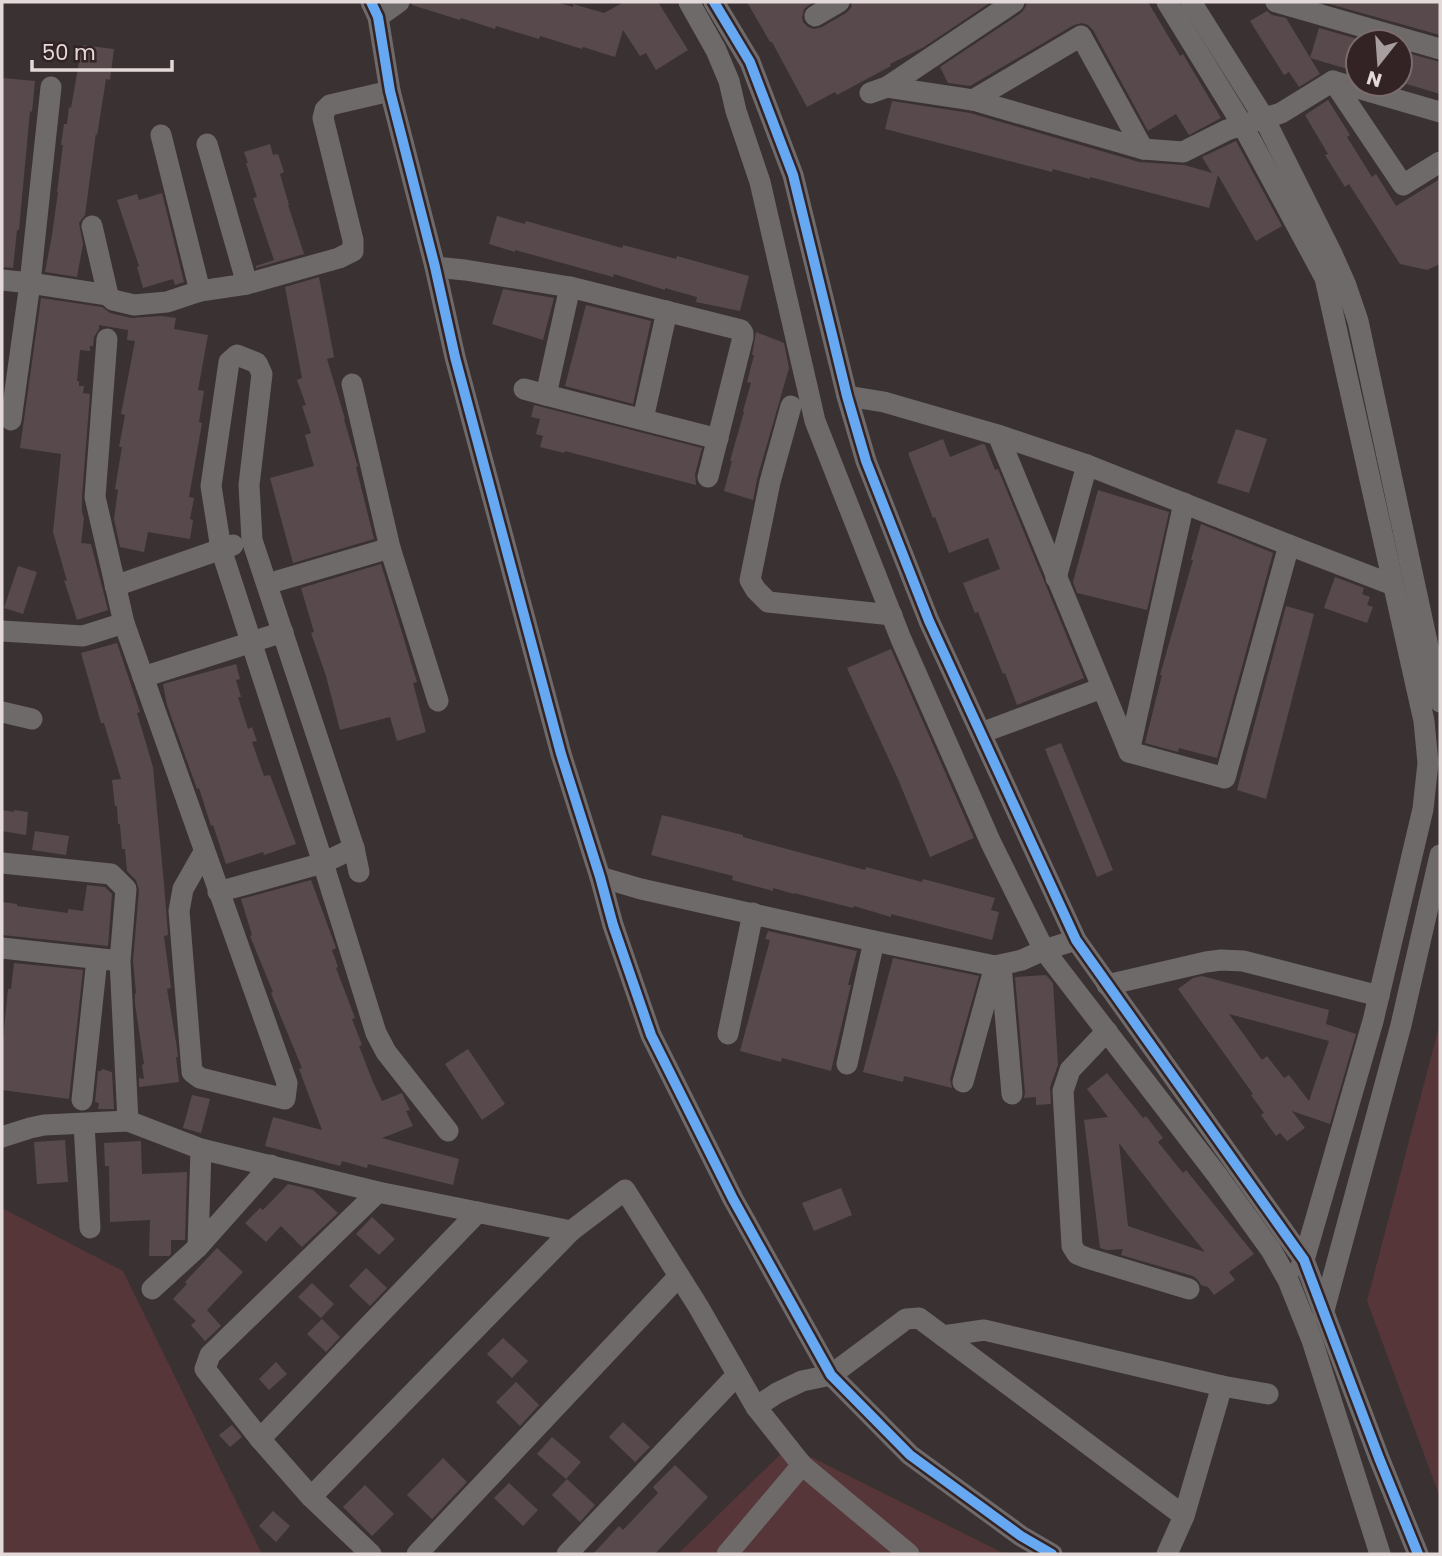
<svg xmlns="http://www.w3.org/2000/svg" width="1442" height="1556" viewBox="0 0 1442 1556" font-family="Poppins,sans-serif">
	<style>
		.green { fill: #563639 }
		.building { fill: #584a4c; fill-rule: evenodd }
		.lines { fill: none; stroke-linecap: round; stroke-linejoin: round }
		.minor { stroke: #6f6a6a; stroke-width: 21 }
		.cycleway-casing { stroke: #342325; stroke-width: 15 }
		.cycleway { stroke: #66a8f1; stroke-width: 10 }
	</style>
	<rect width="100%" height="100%" fill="#3a3132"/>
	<g class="green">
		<path d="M1440 1023V1497L1367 1301Z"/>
		<path d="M2 1208 123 1271 262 1554H2Z"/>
		<path d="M789 1446 1005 1554H678Z"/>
	</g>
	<g class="building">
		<path d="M412 2H556L573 7V4L604 13 624 2H658L688 50 656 70 646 53 640 56 623 30 615 57 583 47 582 49 540 36 539 39 496 26 495 29 461 18 460 20 412 5Z"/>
		<path d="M747 2H813L804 9 802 17 803 22 808 27 814 29 822 27 846 13 851 8 852 2H991L924 47 890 64 891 66 837 95 835 92 807 107 772 42H770Z"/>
		<path d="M1027 2H1148L1180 56 1183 54 1221 118 1189 135 1176 114 1148 131 1093 30 1088 25 1082 23 1074 25 970 86 948 83 940 67 1021 13 1025 8Z"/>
		<path d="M1327 2H1440V35L1326 3Z"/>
		<path d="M1267 11 1272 15 1286 18 1320 74 1299 87 1289 72 1284 75 1250 21Z"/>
		<path d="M1319 28 1368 42H1358V72L1310 58Z"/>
		<path d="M82 45 114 49 110 80 106 79 97 136 96 133 85 215 79 223 83 244 77 277 45 272 52 235 58 192H57L63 145H61L64 124H67L69 107 71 108Z"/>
		<path d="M1400 51 1440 62V94L1400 82Z"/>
		<path d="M3 78 35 81 32 112 30 111 19 230H17L13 268 2 267Z"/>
		<path d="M1328 100 1350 135 1347 137 1372 177 1376 174 1396 206 1440 179V264L1427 270 1400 264 1349 184 1345 187 1325 155 1328 154 1305 115Z"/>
		<path d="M892 101 970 113 1139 162 1184 165 1212 173 1202 157 1236 141 1282 226 1256 241 1218 175 1209 208 1090 177V179L1053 169 1052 172 885 129Z"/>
		<path d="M270 144 273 155 278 154 284 172 280 174 289 205H288L304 254 256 268V266L274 260 253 198 257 197 246 163H248L244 152Z"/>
		<path d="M162 193 184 282 175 285 173 279 143 288 137 267 139 266 117 200 137 194 139 200Z"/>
		<path d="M497 216 525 224 526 221 622 248 623 245 676 259 677 256 749 276 740 311 696 302 697 297 665 288V290L614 274 613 277 515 250V252L489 244Z"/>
		<path d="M319 277 334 357 327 359 345 419H344L357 464 358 466 356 467 374 539 293 563 270 478 314 466 305 435 311 433 302 406 306 405 297 380 302 378 285 287Z"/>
		<path d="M503 289 554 298 543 340 492 324Z"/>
		<path d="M41 298 102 307 110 313 131 318 161 316 176 318 174 329 208 335 198 390 204 391 199 422 202 423 189 497 194 498 190 519 193 520 190 539 148 532 144 552 120 547 114 519 118 490 115 489 122 447H119L125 415 121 414 135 341 127 340 128 330 99 325V329L94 337 93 346H90V351L80 350 77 381H79V386H84L83 393 90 394 82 496V512L84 518 81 543 91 544 108 610 77 620 64 580 67 581 53 532 61 454 20 448Z"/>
		<path d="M586 305 651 321 633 404 565 386Z"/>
		<path d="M756 332 784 343 789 368 757 479 753 500 724 491 732 461H730L744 412 743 411 751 383 747 382 754 355H752Z"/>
		<path d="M534 405 702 448 695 474 696 485 565 451 564 453 540 447 543 436 536 434 540 419 531 417Z"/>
		<path d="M1236 429 1267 439 1249 493 1217 483Z"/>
		<path d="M943 439 950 457 982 444 985 445 995 470 998 469 1084 678 1017 705 1005 673 1003 674 978 612 975 613 963 583 1000 569 988 538 949 553 935 517 933 518 908 453Z"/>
		<path d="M1098 490 1169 512 1147 610 1077 593 1073 582Z"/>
		<path d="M1201 524 1273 553 1217 758 1179 748 1178 752 1145 743 1162 675H1160L1193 560H1191Z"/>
		<path d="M381 564 417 682 413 683 426 732 397 741 390 717 340 730 326 676 311 633 314 632 301 588Z"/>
		<path d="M18 566 37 572 23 614 4 608Z"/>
		<path d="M1335 577 1364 588 1362 594 1370 597 1367 605 1373 607 1367 623 1324 608Z"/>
		<path d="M1286 606 1314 614 1266 799 1237 790Z"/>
		<path d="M117 643 140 712 137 713 153 767 164 884 168 935 164 936 171 988 167 989 176 1042 178 1057H176L179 1082 139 1087V1078L144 1079 142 1065 144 1064 135 1004V994L136 993 133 961 139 890 136 880 127 871 125 849H122L120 824H118L117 806H115L112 780 121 779 104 723H101L81 653Z"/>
		<path d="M891 649 974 838 930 857 898 779 847 668Z"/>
		<path d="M236 664 240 679 236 680 241 697H238L248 729 252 727 257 741 252 742 264 776 270 775 296 844 264 855 263 852 226 864 213 825 211 826 199 788 197 789 167 705 163 684Z"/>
		<path d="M1061 743 1113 870 1097 877 1045 749Z"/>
		<path d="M2 810 14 812V810L28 812 26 835 2 831Z"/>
		<path d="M662 815 743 835V837L865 870 866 867 922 882 923 879 995 898 991 910 999 912 992 940 891 914V917L854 906 853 908 794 893V894L773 888V891L732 880 733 876 651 855Z"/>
		<path d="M35 831 69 836 66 855 32 850Z"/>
		<path d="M311 880 336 948 332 950 338 967 336 968 355 1018 352 1019 362 1045 359 1046 373 1082 382 1101 402 1093 410 1110 406 1111 413 1126 382 1138 459 1159 453 1185 368 1164 367 1168 342 1161 340 1166 265 1146 273 1117 322 1130 299 1069 302 1068 271 993 273 992 250 936 252 935 241 899Z"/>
		<path d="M87 885 105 887 112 894 108 946 2 935V902L17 904V906L68 913V909L83 911Z"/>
		<path d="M768 931 857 951 848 985H851L849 993 831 1071 782 1058 781 1062 740 1051 770 940 765 939Z"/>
		<path d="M893 958 979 976 950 1079 952 1088 904 1076 903 1082 863 1072Z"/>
		<path d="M14 963 83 970 69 1099 2 1090V1050L6 1008 8 989H11Z"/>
		<path d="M1046 975 1053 983 1058 1065 1050 1087 1051 1104 1036 1105V1097L1024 1098 1025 1093 1015 977Z"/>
		<path d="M1202 976 1329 1010 1326 1024 1356 1034 1330 1124 1292 1111 1305 1128 1287 1141 1280 1133 1276 1136 1261 1115 1264 1113 1251 1095 1253 1094 1178 989 1193 978ZM1229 1014 1329 1041 1309 1101 1289 1075 1284 1078 1267 1056 1262 1060Z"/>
		<path d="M468 1049 505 1104 482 1120 445 1064Z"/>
		<path d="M102 1069 112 1072 114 1109H98L99 1103 95 1102 98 1071H101Z"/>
		<path d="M1107 1073 1143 1118 1146 1116 1163 1138 1158 1142 1183 1173 1186 1170 1254 1254 1229 1272 1235 1280 1214 1295 1208 1287 1201 1285 1198 1280 1193 1276 1121 1255 1123 1249 1107 1250 1100 1248 1084 1120 1108 1117 1087 1089ZM1119 1143 1170 1209 1205 1252 1128 1226Z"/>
		<path d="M192 1095 210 1099 201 1133 183 1128Z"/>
		<path d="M65 1140 68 1182 37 1184 34 1142Z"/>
		<path d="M141 1141 142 1174 187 1172 185 1240H171V1254L169 1256H149L150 1220 110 1222 109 1166H105L104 1143Z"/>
		<path d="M288 1184 313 1190 338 1213 302 1247 281 1226 266 1242 245 1223 260 1208 263 1210Z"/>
		<path d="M841 1188 852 1215 814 1231 802 1203Z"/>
		<path d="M372 1217 395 1239 379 1255 356 1234Z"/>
		<path d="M217 1248 243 1272 207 1310 221 1326 205 1341 191 1325 196 1321 173 1299 187 1284 185 1282Z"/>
		<path d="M366 1268 387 1288 370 1306 349 1286Z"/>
		<path d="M312 1283 334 1304 321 1318 298 1297Z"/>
		<path d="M322 1319 340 1337 326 1352 307 1334Z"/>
		<path d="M503 1338 528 1361 512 1378 487 1354Z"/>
		<path d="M276 1362 287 1374 269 1390 259 1379Z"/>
		<path d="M516 1382 539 1405 520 1426 496 1402Z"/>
		<path d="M623 1422 650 1447 635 1462 609 1437Z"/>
		<path d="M232 1425 242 1437 230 1447 219 1435Z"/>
		<path d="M552 1437 581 1462 566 1479 537 1454Z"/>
		<path d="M443 1458 467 1482 432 1519 407 1495Z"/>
		<path d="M675 1465 708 1497 655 1554H593L619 1526 623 1530 658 1493 653 1487Z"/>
		<path d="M567 1479 595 1505 580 1522 552 1495Z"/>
		<path d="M509 1483 538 1510 523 1526 494 1498Z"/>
		<path d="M365 1485 394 1514 372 1536 343 1507Z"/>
		<path d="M273 1511 290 1526 276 1542 259 1526Z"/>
	</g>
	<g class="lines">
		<g class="minor">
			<path d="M371 2 378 17 390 91 435 267 455 357 561 754 600 877 613 925 651 1035 733 1199 831 1375 910 1455 1021 1536 1052 1554"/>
			<path d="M689 2 716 50 729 81 736 111 760 182 815 421 901 639 991 843 1044 950 1217 1175 1271 1250 1288 1280 1312 1340 1380 1554"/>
			<path d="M714 2 750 62 793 175 847 396 866 461 929 621 1076 940 1304 1260 1379 1458 1418 1554"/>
			<path d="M1167 2 1242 124 1325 278 1424 721 1428 763 1423 809 1373 1021 1304 1260 1301 1266"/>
			<path d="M1191 2 1264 118 1332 254 1345 283 1358 321 1440 702"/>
			<path d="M1276 2 1440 49"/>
			<path d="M815 16 839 2"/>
			<path d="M378 17 399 2"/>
			<path d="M51 87 30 283 108 295"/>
			<path d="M887 87 973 100 1143 149 1183 152 1227 130 1281 113 1333 81"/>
			<path d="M870 93 887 87 1014 2"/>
			<path d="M973 100 1081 36 1143 149"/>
			<path d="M1440 112 1333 81 1403 185 1440 162"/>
			<path d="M161 135 200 291"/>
			<path d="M207 144 247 284"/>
			<path d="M92 226 108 295 113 300 134 305 167 302 200 291 247 284 339 258 353 251V240L323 118 325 110 330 105 390 91"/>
			<path d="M435 267 465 270 570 287 741 330 743 333V337L708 477"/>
			<path d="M2 280 30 283 11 420"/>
			<path d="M570 287 546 395 718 439"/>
			<path d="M107 339 95 497 124 623 287 1083 285 1099 200 1078 192 1072 179 911 183 889 204 852"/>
			<path d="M352 384 390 548"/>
			<path d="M524 389 546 395"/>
			<path d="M847 396 884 402 998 435 1087 465 1289 545 1225 778 1129 752 998 435"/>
			<path d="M791 406 770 482 750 580 756 590 768 602 892 615"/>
			<path d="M643 419 667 311"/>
			<path d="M1289 545 1393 585"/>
			<path d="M1056 578 1087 465"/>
			<path d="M267 584 390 548 438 701"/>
			<path d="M115 586 233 545"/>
			<path d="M2 631 83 636 124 623"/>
			<path d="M143 677 283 632"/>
			<path d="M2 712 32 719"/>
			<path d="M981 733 1102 688"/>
			<path d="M1129 752 1184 503"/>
			<path d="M354 848 252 540 249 485 262 374 257 363 237 355 229 362 211 486 221 549 323 863 376 1033 386 1052 448 1131"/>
			<path d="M2 863 111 874 126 889 120 961 128 1121"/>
			<path d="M600 877 641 889 874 941 995 966 1022 960 1044 950 1076 940"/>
			<path d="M218 892 323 863 354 848 359 872"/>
			<path d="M2 948 111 960"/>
			<path d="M1001 965 1012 1094"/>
			<path d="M1107 985 1206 962 1221 960 1243 961 1379 996"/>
			<path d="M1107 1031 1070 1070 1063 1091 1072 1246 1077 1254 1087 1258 1189 1289"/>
			<path d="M728 1034 753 913"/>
			<path d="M847 1064 874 941"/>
			<path d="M963 1082 995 966"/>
			<path d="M82 1100 97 959"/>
			<path d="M84 1124 90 1228"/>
			<path d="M2 1137 30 1128 44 1125 128 1121 201 1149 378 1192 571 1231"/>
			<path d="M201 1149 198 1247 271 1165"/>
			<path d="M152 1289 198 1247"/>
			<path d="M1323 1314 1401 1025 1440 855"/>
			<path d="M943 1336 984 1330 1222 1386 1184 1516"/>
			<path d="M1222 1386 1268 1394"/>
			<path d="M756 1407 777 1393 802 1381 831 1375 906 1319 919 1318 1184 1516 1167 1554"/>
			<path d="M260 1439 478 1212"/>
			<path d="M311 1497 571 1231 625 1190 698 1306 756 1407 802 1465 909 1554"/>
			<path d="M371 1554 311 1497 260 1439 205 1369 210 1355 378 1192"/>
			<path d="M417 1554 679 1276"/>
			<path d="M567 1554 737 1375"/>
			<path d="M727 1554 802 1465"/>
		</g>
		<g class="cycleway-casing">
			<g id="cycleway">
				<path d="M371 2 378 17 390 91 435 267 455 357 561 754 600 877 613 925 651 1035 733 1199 831 1375 910 1455 1021 1536 1052 1554"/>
				<path d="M714 2 750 62 793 175 847 396 866 461 929 621 1076 940 1304 1260 1379 1458 1418 1554"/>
			</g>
		</g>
		<use href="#cycleway" class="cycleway"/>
	</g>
	<rect width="1442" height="1556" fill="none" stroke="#e4d9d9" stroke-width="7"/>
	<g transform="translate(1379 63) rotate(197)"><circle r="33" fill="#342325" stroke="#7a6c6d" stroke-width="2"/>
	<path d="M0-5L12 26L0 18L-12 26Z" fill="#a89e9f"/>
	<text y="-10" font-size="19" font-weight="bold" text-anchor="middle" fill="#e4d9d9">N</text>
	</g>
	<path d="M32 60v10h140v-10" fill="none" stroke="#e4d9d9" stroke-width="3.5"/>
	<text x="42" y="60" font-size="21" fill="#e4d9d9" stroke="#342325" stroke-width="5" paint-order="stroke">50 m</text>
</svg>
